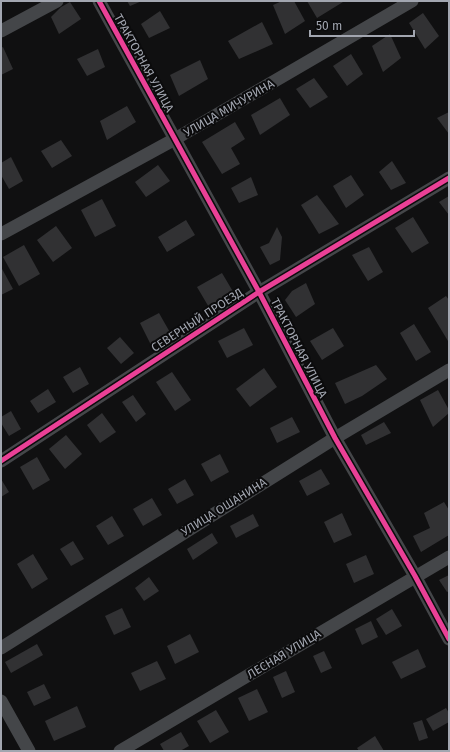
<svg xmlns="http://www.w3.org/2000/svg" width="450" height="752" viewBox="0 0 450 752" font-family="'Fira Sans',sans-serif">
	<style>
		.building { fill: #313133 }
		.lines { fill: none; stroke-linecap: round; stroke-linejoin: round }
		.minor { stroke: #444649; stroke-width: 13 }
		.cycleway-casing { stroke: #0b0b0c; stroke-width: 8 }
		.cycleway { stroke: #ea4096; stroke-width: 5 }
		.labels { text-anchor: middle; stroke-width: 4; stroke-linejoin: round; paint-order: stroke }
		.street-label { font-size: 12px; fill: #a2a6b0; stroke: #0b0b0c }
	</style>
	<rect width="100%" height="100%" fill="#101011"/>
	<g class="building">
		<path d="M127 1H142L130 6Z"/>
		<path d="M282 1H294L305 21 285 34 273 5Z"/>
		<path d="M307 1H342L343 2 317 18Z"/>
		<path d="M70 2 81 19 59 34 51 17 61 7Z"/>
		<path d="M160 11 170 28 149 38 141 24Z"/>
		<path d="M423 13 439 36 425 49 409 23Z"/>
		<path d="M262 22 273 44 239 59 228 41Z"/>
		<path d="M390 34 401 58 383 72 372 46Z"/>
		<path d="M3 47 13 69 1 75V48Z"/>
		<path d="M98 49 105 67 87 76 77 59Z"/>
		<path d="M351 54 363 74 347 86 333 66Z"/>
		<path d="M200 60 208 79 179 96 170 75Z"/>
		<path d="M314 78 328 97 310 108 296 89Z"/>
		<path d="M280 98 290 115 260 135 251 115Z"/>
		<path d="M127 106 136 122 107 140 100 121Z"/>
		<path d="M449 112V134L437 118Z"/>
		<path d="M235 122 245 139 231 148 240 164 222 174 202 142Z"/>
		<path d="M61 140 72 156 52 168 41 151Z"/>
		<path d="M11 157 23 181 9 189 1 175V163Z"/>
		<path d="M392 161 406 183 391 190 379 172Z"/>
		<path d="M158 165 170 181 146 197 135 182Z"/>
		<path d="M351 175 364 195 346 208 333 186Z"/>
		<path d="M251 177 258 195 239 203 231 188Z"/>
		<path d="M317 195 339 224 319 234 301 205Z"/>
		<path d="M449 196V215L439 202Z"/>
		<path d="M102 199 116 226 95 237 81 210Z"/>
		<path d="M413 217 429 243 412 253 395 228Z"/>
		<path d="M186 220 195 235 167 252 158 237Z"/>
		<path d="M56 226 72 248 53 262 37 240Z"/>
		<path d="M277 227 282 237 280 260 270 265 260 247 269 243Z"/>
		<path d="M24 245 40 274 19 286 3 257Z"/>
		<path d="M369 247 383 272 368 281 352 255Z"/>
		<path d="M1 267 13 289 1 295Z"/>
		<path d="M222 273 235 295 210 309 197 287Z"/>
		<path d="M306 283 315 304 296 317 285 300 292 291Z"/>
		<path d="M446 296 449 300 448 341 428 308Z"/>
		<path d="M159 313 172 336 152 347 140 323Z"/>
		<path d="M414 324 431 352 416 361 400 333Z"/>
		<path d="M244 328 253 345 227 358 218 341Z"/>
		<path d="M333 328 344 346 322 360 310 341Z"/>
		<path d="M120 337 134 353 121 364 107 348Z"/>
		<path d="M376 365 387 379 362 396 345 404 335 383Z"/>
		<path d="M80 367 89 384 73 393 63 377Z"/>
		<path d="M264 368 277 387 250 407 236 389Z"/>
		<path d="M172 372 191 400 175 411 156 382Z"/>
		<path d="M48 389 56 402 38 413 30 401Z"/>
		<path d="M438 390 449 410V413L433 427 420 400Z"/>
		<path d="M133 395 146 414 136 422 122 402Z"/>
		<path d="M11 411 21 429 9 436 1 423V417Z"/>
		<path d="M102 413 116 432 100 443 87 425Z"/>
		<path d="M292 417 300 432 277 443 270 428Z"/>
		<path d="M384 422 391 433 366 445 361 435Z"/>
		<path d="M66 435 82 454 65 469 49 449Z"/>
		<path d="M220 454 229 472 211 482 201 464Z"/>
		<path d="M37 457 50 480 33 490 20 467Z"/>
		<path d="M321 469 330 484 307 496 299 481Z"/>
		<path d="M1 479 9 492 1 497Z"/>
		<path d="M185 479 194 495 177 504 168 489Z"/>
		<path d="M152 498 162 515 143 526 133 509Z"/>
		<path d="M444 502 449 510V535L421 552 413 536 430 528 424 513Z"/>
		<path d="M342 513 352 535 334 543 324 522Z"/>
		<path d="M253 514 259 526 236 538 230 526Z"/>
		<path d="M112 516 124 536 108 545 96 526Z"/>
		<path d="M212 533 218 543 193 560 187 549Z"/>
		<path d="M73 541 84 559 71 566 60 549Z"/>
		<path d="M33 554 48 579 32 589 17 564Z"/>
		<path d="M366 555 374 574 354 583 346 564Z"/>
		<path d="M449 575V591L447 592 439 580Z"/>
		<path d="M149 577 159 591 144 601 135 588Z"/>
		<path d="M122 608 131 627 114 635 105 616Z"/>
		<path d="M392 609 402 626 386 635 376 619Z"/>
		<path d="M371 621 378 637 362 645 355 629Z"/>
		<path d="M190 634 199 652 175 664 167 646Z"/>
		<path d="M37 644 43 655 11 673 5 662Z"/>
		<path d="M418 649 426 667 401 679 392 662Z"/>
		<path d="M324 651 332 668 321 673 313 656Z"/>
		<path d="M157 661 166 679 140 691 131 673Z"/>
		<path d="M286 671 295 692 282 698 273 677Z"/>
		<path d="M44 684 51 698 34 706 27 692Z"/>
		<path d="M257 689 268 712 249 721 238 698Z"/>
		<path d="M77 706 86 727 54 741 45 721Z"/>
		<path d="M446 708 449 713V722L433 731 426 719Z"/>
		<path d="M216 710 229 732 210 743 197 721Z"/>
		<path d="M422 720 428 738 419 741 413 723Z"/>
		<path d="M181 732 189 746 180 751H164L160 744Z"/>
		<path d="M375 736 384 751H359L357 748Z"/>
	</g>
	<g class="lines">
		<g class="minor">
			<path d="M99 1 259 292 335 438 415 576 449 639"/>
			<path d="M1 31 57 1"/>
			<path d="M1 234 175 139 412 1"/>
			<path d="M1 461 259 292 449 178"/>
			<path d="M1 648 335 438 449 370"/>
			<path d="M1 701 29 751"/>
			<path d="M120 751 449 557"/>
		</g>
		<g class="cycleway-casing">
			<g id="cycleway">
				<path d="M99 1 259 292 335 438 415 576 449 639"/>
				<path d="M1 461 259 292 449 178"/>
			</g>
		</g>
		<use href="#cycleway" class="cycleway"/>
	</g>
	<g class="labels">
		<g class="street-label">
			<text transform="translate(144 63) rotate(61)" y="4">ТРАКТОРНАЯ УЛИЦА</text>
			<text transform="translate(229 108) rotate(-30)" y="4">УЛИЦА МИЧУРИНА</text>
			<text transform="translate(197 320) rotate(-33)" y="4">СЕВЕРНЫЙ ПРОЕЗД</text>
			<text transform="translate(299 348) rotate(63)" y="4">ТРАКТОРНАЯ УЛИЦА</text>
			<text transform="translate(224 507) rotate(-32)" y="4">УЛИЦА ОШАНИНА</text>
			<text transform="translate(284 654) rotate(-31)" y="4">ЛЕСНАЯ УЛИЦА</text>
		</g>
	</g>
	<rect width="450" height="752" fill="none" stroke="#a2a6b0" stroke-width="4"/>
	<path d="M310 30v6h104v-6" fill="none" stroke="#a2a6b0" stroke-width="2"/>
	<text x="316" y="30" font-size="12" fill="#a2a6b0" stroke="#0b0b0c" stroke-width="3" paint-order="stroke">50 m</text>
</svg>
